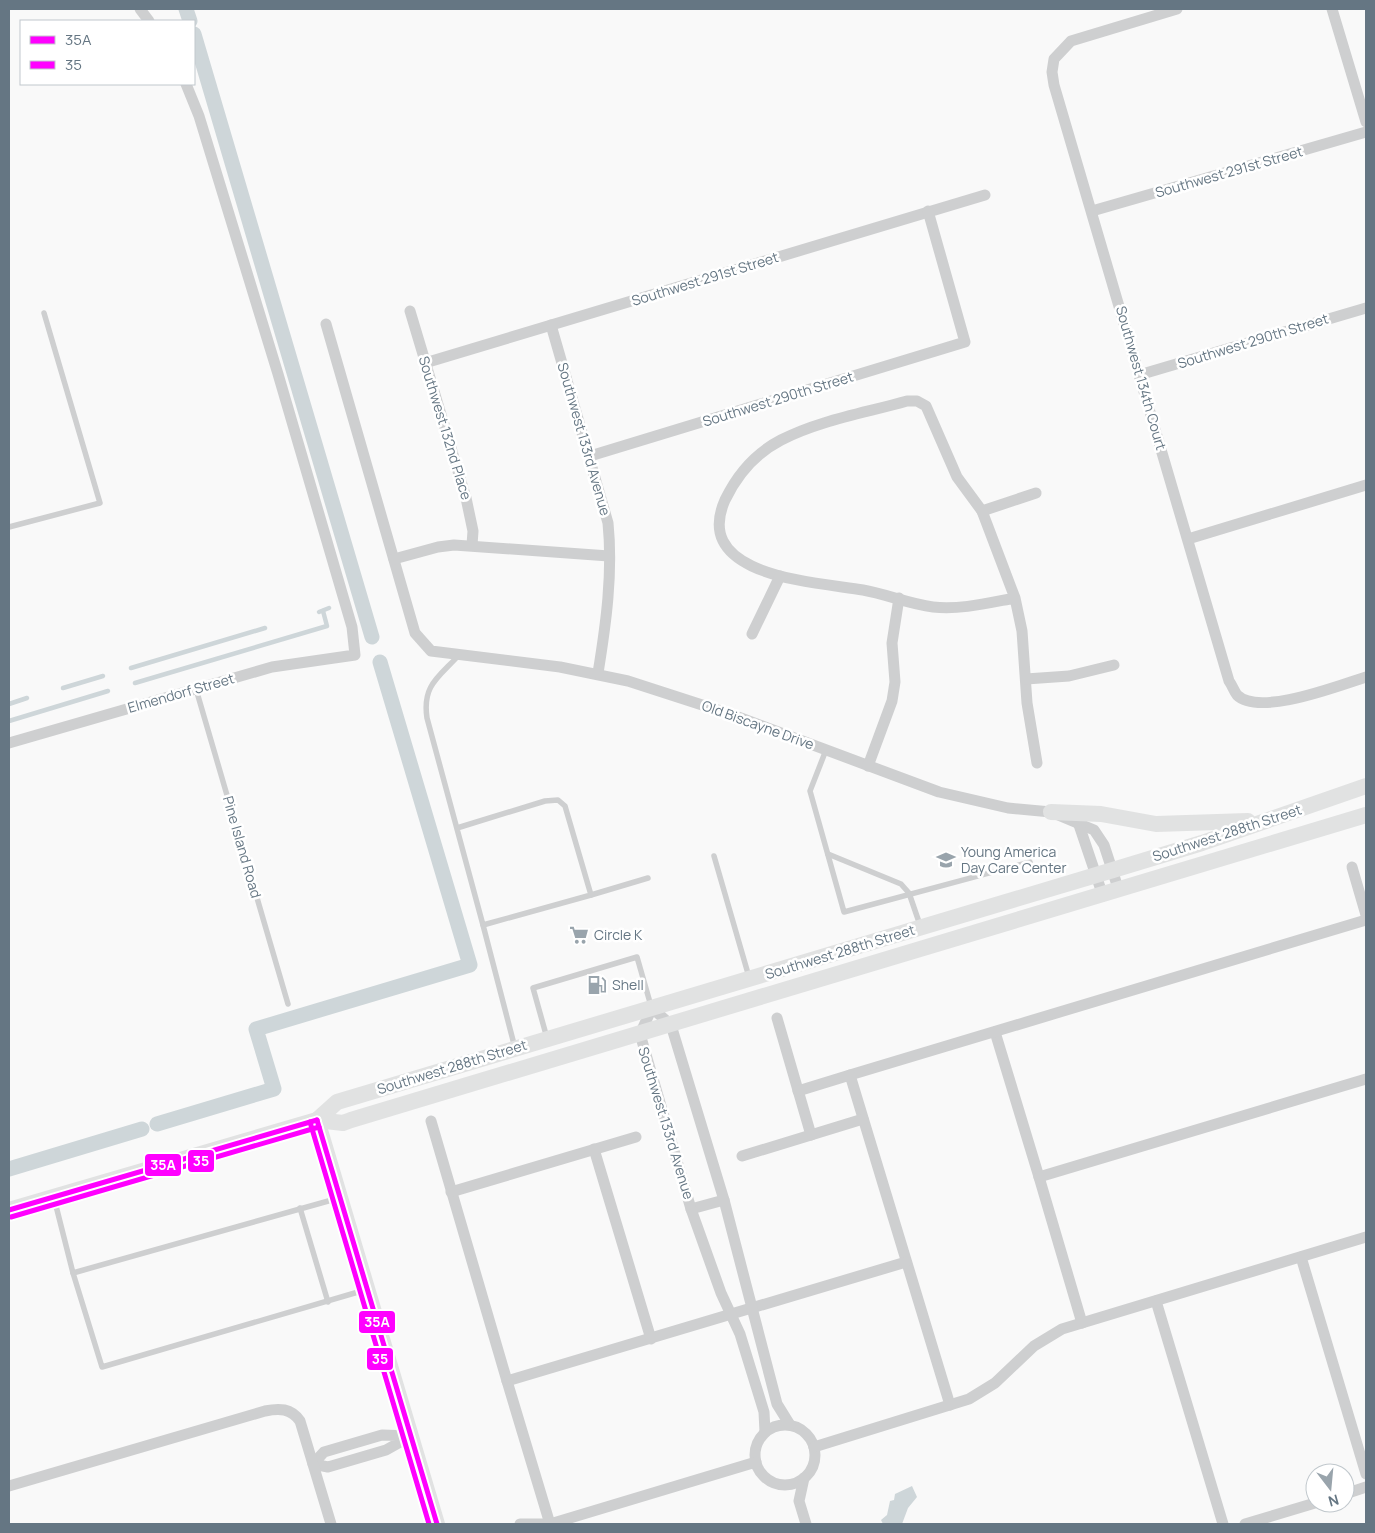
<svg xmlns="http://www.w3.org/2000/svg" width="1375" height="1533" viewBox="0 0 1375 1533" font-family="Manrope,sans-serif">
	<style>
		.water { fill: #ced6d9 }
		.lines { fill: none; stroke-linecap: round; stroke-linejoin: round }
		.stream { stroke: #ced6d9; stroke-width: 4.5 }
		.canal { stroke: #ced6d9; stroke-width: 15 }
		.lane { stroke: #cecfd0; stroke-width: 5.5 }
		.street { stroke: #cecfd0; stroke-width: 11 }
		.secondary { stroke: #e1e2e2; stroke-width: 16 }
		.bus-1-casing { stroke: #fff; stroke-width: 9 }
		.bus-2-casing { stroke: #fff; stroke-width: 9 }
		.bus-1 { stroke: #f0f; stroke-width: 5 }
		.bus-2 { stroke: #f0f; stroke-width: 5 }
		.labels { text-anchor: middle; stroke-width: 5; stroke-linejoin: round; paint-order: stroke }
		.street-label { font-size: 14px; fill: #657683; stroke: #fff }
		.poi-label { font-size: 14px; fill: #657683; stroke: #fff; text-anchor: start }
		.line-badge { stroke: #fff; stroke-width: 2 }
		.badge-label { font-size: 14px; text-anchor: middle; font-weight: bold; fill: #fff }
	</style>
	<rect width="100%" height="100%" fill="#f9f9f9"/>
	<path class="water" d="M912 1486 917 1497 908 1508 902 1524H883L881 1520 887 1515 890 1501 894 1500 895 1494Z"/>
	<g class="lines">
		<g class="stream">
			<path d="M319 612 329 608"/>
			<path d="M131 668 265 628"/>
			<path d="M135 683 327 626 323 611"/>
			<path d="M63 688 103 676"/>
			<path d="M9 704 27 698"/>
			<path d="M9 721 108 691"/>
		</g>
		<g class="canal">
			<path d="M186 9 190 21"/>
			<path d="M194 34 372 637"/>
			<path d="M157 1124 274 1089 256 1029 470 965 380 662"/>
			<path d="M9 1169 142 1129"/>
		</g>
		<g class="lane">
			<path d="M9 527 100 503 44 313"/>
			<path d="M196 689 288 1004"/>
			<path d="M826 750 810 791 844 912 1030 862"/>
			<path d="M457 828 545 801 558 800 565 806 591 895 483 925 427 718C422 685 439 677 459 655"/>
			<path d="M828 854 901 884 909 893 920 925"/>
			<path d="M714 856 749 977"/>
			<path d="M591 895 648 878"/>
			<path d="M483 925 515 1048"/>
			<path d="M547 1038 533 988 637 957 651 1006"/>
			<path d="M54 1198 73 1273"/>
			<path d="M339 1198 73 1273 102 1367 365 1290"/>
			<path d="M300 1208 328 1302"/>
		</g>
		<g class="street">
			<path d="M140 9 149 21"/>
			<path d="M1177 9 1071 41 1054 59 1052 72 1054 85 1229 681C1232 685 1234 691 1237 695 1259 717 1340 685 1366 677"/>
			<path d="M1332 9 1366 122"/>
			<path d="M1092 211 1366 132"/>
			<path d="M410 311 466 498 473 531 472 545"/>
			<path d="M326 324 415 633 431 651 560 667 628 681 730 714 939 792 1008 808 1051 812 1094 830 1104 845 1119 891"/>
			<path d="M551 325 608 523C613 573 606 624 598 673"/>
			<path d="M425 363 985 195"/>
			<path d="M1139 375 1366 308"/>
			<path d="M590 456 965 342 928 211"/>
			<path d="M982 511 1036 493"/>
			<path d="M1188 539 1366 485"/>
			<path d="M394 559 438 547 454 545 609 556"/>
			<path d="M1015 598C988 603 960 610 933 607 909 604 886 594 863 590 816 582 691 577 725 500 737 475 756 453 781 440 820 420 865 413 907 401H917L926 406 957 477 982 511 1015 598 1022 631 1027 703 1037 763"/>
			<path d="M752 634 780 576"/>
			<path d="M1026 679 1069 676 1114 665"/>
			<path d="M9 743 272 667 355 655 352 627 278 374 199 116 186 84"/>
			<path d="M868 766 892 701 895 682 892 643 899 598"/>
			<path d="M1078 822 1103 896"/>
			<path d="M1352 867 1366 915"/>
			<path d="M777 1018 811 1135"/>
			<path d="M995 1032 1039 1177 1366 1079"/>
			<path d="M850 1075 1366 920"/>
			<path d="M798 1091 850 1075 950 1405"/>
			<path d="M431 1121 507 1381 906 1262"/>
			<path d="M594 1149 651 1339"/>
			<path d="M742 1156 863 1119"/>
			<path d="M1039 1177 1082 1323"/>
			<path d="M451 1192 636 1137"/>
			<path d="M691 1209 724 1200"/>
			<path d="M1301 1257 1366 1474"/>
			<path d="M1156 1301 1223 1524"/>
			<path d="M507 1381 550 1524"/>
			<circle cx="785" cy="1455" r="30"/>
			<path d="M765 1432 764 1412 740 1334 721 1293 691 1209 640 1034 652 1008 671 1025 724 1200 777 1404 790 1425"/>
			<path d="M382 1435 411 1436 386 1450 328 1467 313 1464 324 1452Z"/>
			<path d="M814 1447 969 1399 995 1383 1034 1346 1062 1329 1366 1237"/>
			<path d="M804 1478 799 1501 806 1524"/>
			<path d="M9 1486 265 1411C279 1408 291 1408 300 1421L331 1524"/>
			<path d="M1345 1494 1366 1487"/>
			<path d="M520 1524H550L756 1462"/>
			<path d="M1245 1524 1315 1503"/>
		</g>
		<g class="secondary">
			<path d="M1051 812 1101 814 1156 824 1248 821"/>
			<path d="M317 1120 337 1102 1113 870 1202 843 1366 786"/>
			<path d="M317 1120 437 1524"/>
			<path d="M9 1210 317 1120 343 1123 351 1120 1366 815"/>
		</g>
		<g class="bus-1-casing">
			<g id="bus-1">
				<path d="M317 1120 437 1524"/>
				<path d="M9 1210 317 1120"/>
			</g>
		</g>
		<g class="bus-2-casing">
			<g id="bus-2">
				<path d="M310 1122 429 1524"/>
				<path d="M11 1217 319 1127"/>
			</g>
		</g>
		<use href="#bus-1" class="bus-1"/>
		<use href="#bus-2" class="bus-2"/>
	</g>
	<defs>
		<g id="school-bare" transform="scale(1.5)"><path d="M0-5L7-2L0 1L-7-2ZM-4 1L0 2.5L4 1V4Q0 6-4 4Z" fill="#99a4ac" stroke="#fff" stroke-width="2.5" paint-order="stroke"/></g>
		<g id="supermarket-bare" transform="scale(1.5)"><path d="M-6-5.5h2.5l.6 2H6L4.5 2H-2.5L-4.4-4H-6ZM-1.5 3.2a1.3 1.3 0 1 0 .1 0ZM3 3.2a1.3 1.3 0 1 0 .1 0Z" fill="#99a4ac" stroke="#fff" stroke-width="2.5" paint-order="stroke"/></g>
		<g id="fuel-bare" transform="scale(1.5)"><path d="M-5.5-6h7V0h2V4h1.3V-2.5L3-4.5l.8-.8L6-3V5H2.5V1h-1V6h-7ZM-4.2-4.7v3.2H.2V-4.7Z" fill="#99a4ac" stroke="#fff" stroke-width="2.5" paint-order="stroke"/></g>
	</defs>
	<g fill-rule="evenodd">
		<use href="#school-bare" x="946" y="860"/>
		<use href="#supermarket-bare" x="579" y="935"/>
		<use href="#fuel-bare" x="597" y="985"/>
	</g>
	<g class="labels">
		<g class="street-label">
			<text transform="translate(1229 172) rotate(-16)" y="5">Southwest 291st Street</text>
			<text transform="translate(705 279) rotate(-17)" y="5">Southwest 291st Street</text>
			<text transform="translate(1253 341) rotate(-17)" y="5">Southwest 290th Street</text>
			<text transform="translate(1141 378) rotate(74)" y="5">Southwest 134th Court</text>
			<text transform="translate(778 399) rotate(-17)" y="5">Southwest 290th Street</text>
			<text transform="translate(445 428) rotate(73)" y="5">Southwest 132nd Place</text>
			<text transform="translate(584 439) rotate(74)" y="5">Southwest 133rd Avenue</text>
			<text transform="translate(181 693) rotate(-16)" y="5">Elmendorf Street</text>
			<text transform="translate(758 725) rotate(20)" y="5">Old Biscayne Drive</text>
			<text transform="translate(1227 833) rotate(-18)" y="5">Southwest 288th Street</text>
			<text transform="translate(242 847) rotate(74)" y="5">Pine Island Road</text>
			<text transform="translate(840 952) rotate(-17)" y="5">Southwest 288th Street</text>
			<text transform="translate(452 1067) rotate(-17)" y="5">Southwest 288th Street</text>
			<text transform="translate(666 1123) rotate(73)" y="5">Southwest 133rd Avenue</text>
		</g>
		<g class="poi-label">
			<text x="961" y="857">Young America<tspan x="961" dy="16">Day Care Center</tspan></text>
			<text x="594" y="940">Circle K</text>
			<text x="612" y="990">Shell</text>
		</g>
	</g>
	<g class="line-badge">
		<rect x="187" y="1149" width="28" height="24" rx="5" fill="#f0f"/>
		<rect x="144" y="1153" width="38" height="24" rx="5" fill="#f0f"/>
		<rect x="358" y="1310" width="38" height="24" rx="5" fill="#f0f"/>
		<rect x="366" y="1347" width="28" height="24" rx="5" fill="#f0f"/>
	</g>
	<g class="badge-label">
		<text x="201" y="1166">35</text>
		<text x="163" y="1170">35A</text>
		<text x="377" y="1327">35A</text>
		<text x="380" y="1364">35</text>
	</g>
	<rect width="1375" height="1533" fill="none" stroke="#657683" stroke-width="20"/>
	<rect x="20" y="20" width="175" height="65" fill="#ffffff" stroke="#c1c8cd"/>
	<rect x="30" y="36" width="25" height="8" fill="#ff00ff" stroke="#c1c8cd"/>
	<text x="65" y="45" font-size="15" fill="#657683">35A</text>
	<rect x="30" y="61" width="25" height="8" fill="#ff00ff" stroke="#c1c8cd"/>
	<text x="65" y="70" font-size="15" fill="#657683">35</text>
	<g transform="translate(1330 1488) rotate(164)"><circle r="24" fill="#ffffff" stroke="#c1c8cd"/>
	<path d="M0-4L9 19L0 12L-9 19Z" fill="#99a4ac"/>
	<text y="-8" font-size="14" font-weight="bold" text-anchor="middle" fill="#657683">N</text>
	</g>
</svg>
